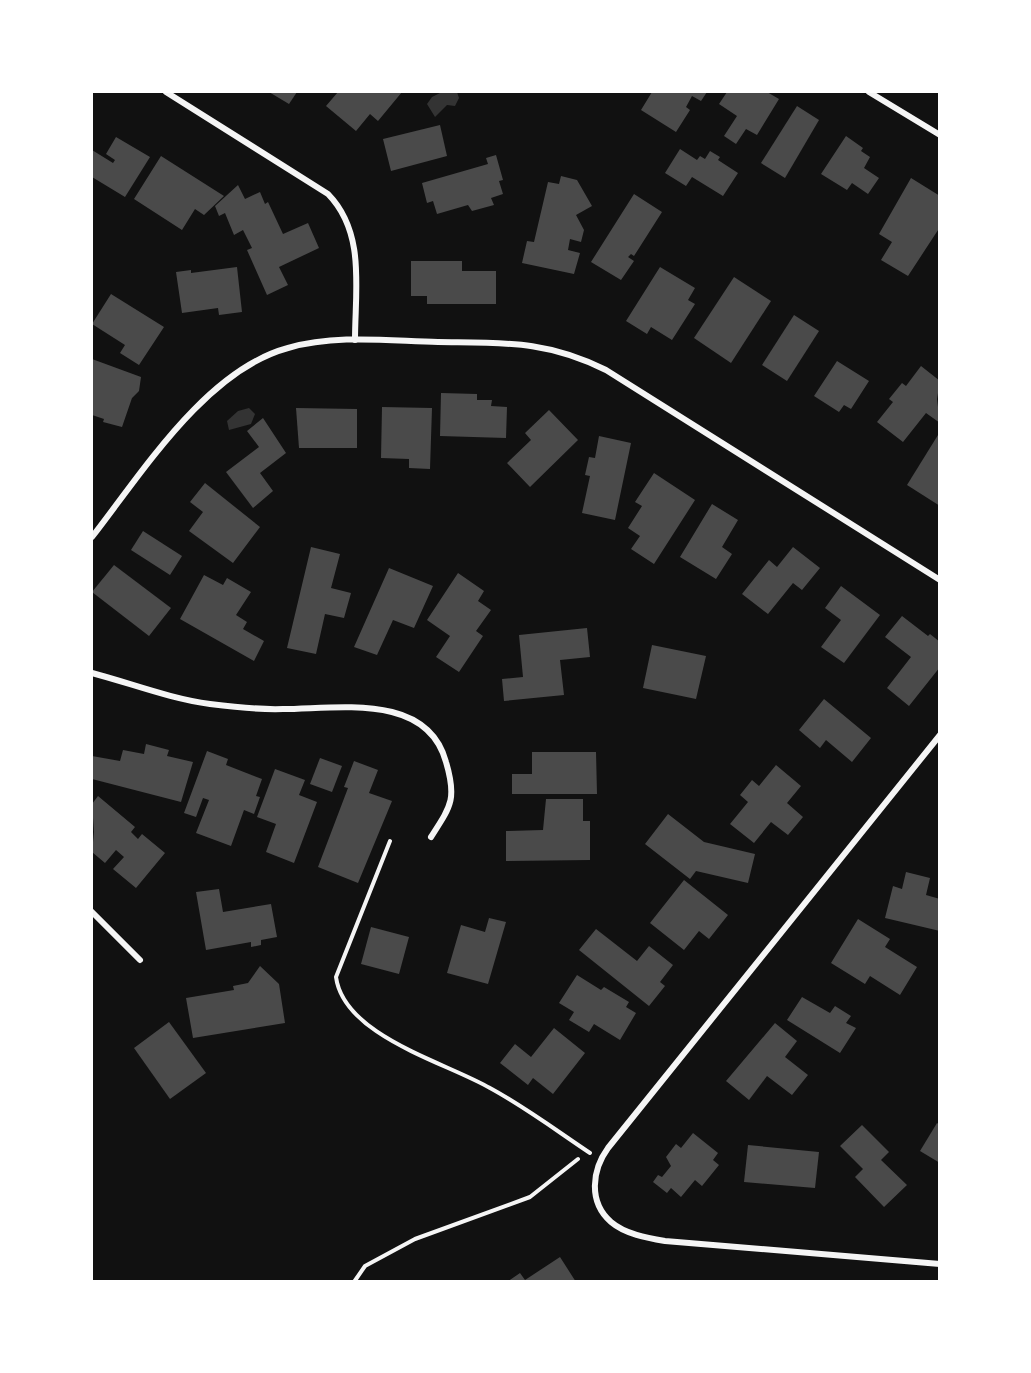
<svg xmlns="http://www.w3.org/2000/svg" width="1031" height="1373" viewBox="0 0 1031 1373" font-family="'Fira Sans',sans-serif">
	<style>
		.water { fill: #333 }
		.building { fill: #4a4a4a }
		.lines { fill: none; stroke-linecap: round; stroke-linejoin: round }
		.path { stroke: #f5f5f5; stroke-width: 4 }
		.minor { stroke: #f5f5f5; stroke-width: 6 }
	</style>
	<rect width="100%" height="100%" fill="#111"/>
	<g class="water">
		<path d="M442 92H457L459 98 455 106 447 105 435 117 427 104 432 97Z"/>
		<path d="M249 408 255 414 251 424 229 430 227 421 238 411Z"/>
	</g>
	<g class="building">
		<path d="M269 92H297L289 104Z"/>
		<path d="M338 92H402L378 121 370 114 356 131 326 106Z"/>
		<path d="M652 92H707L701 101 692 96 686 107 690 110 676 132 641 110Z"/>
		<path d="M727 92H767L779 99 757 135 746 129 736 144 724 136 737 116 719 104Z"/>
		<path d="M797 106 819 120 785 178 761 163Z"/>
		<path d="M440 125 447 156 391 171 383 139Z"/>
		<path d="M846 136 863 148 861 151 870 157 864 168 879 178 868 194 852 183 847 190 821 174Z"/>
		<path d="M116 137 150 157 125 197 92 177V150L113 163 115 160 106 154Z"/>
		<path d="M680 149 697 160 700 156 705 159 710 151 720 157 718 160 738 173 723 196 692 177 686 186 665 173Z"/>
		<path d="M496 155 503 180 499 181 503 194 491 198 494 205 472 211 468 205 437 214 433 201 427 203 422 183 488 164 486 158Z"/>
		<path d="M161 156 224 196 204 215 195 209 182 230 134 199Z"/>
		<path d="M561 176 577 180 592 206 576 215 584 230 581 242 570 239 568 250 580 253 574 274 522 263 527 241 534 242 548 182 559 184Z"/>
		<path d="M911 178 940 196V227L908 276 881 260 892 242 879 234Z"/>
		<path d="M238 185 245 199 260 192 265 204 268 202 283 234 308 223 319 248 279 267 288 285 267 295 247 250 252 248 243 230 234 235 225 213 219 216 215 206Z"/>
		<path d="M634 194 662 212 634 256 631 254 628 257 634 261 621 280 591 262Z"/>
		<path d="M411 261H462V271H496V304H427V296H411Z"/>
		<path d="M237 267 242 312 219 315 218 308 182 313 176 272 191 270V273Z"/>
		<path d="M660 267 695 288 688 300 695 304 672 340 651 327 647 334 626 321Z"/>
		<path d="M734 277 771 301 731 363 694 338Z"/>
		<path d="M111 294 164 327 139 365 120 353 125 345 92 324Z"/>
		<path d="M794 315 819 331 787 381 762 365Z"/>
		<path d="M92 359 141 377 139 391 132 398 122 427 103 422 104 419 92 415Z"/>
		<path d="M837 361 869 381 851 409 844 405 839 412 814 396Z"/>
		<path d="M921 366 940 381 937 399 940 423 926 413 903 442 877 422 893 402 889 399 902 383 906 386Z"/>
		<path d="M441 393 477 394V400H492L491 406 507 407 506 438 440 436Z"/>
		<path d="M382 407 432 408 430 469 409 468V459L381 458Z"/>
		<path d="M296 408 357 409V448H299Z"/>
		<path d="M549 410 578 440 530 487 507 463 531 440 525 433Z"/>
		<path d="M263 418 286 453 260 473 273 491 253 508 226 472 259 447 247 431Z"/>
		<path d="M938 435 940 436V506L907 485Z"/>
		<path d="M599 436 631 443 615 520 582 513 590 476 585 475 589 457 595 458Z"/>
		<path d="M654 473 695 500 654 564 631 549 640 536 628 528 642 506 635 502Z"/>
		<path d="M205 483 260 527 233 563 189 531 203 512 190 502Z"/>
		<path d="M712 504 738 520 722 547 732 554 716 579 680 557Z"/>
		<path d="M143 531 182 556 170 575 131 550Z"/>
		<path d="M311 547 340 554 331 588 351 593 344 618 325 614 316 654 287 648Z"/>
		<path d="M793 547 820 568 802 590 793 583 768 614 742 594 769 560 777 567Z"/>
		<path d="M114 565 171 608 149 636 92 592Z"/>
		<path d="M389 568 433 586 414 628 393 620 377 655 354 647Z"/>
		<path d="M458 573 484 591 478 601 491 610 476 631 483 636 459 672 436 657 450 636 427 620Z"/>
		<path d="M204 575 223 585 227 578 251 592 236 615 247 622 243 629 264 641 254 661 180 619Z"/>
		<path d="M841 586 880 615 844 663 821 647 841 620 825 608Z"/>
		<path d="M902 616 928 636 930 634 940 642V667L909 706 887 688 911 657 885 637Z"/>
		<path d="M587 628 590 657 560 660 564 695 504 701 502 679 523 677 519 635Z"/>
		<path d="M652 645 706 656 696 699 643 688Z"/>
		<path d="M824 699 871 738 852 762 826 740 820 748 799 730Z"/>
		<path d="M146 744 169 750 167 756 193 762 181 802 92 779V756L120 761 123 750 144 754Z"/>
		<path d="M207 751 228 759 226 765 262 779 256 796 260 797 254 814 244 810 231 846 196 833 209 800 203 798 196 817 184 813Z"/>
		<path d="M532 752H596L597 794H512V774H532Z"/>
		<path d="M320 758 342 766 332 792 310 784Z"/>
		<path d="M354 761 378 770 369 793 392 801 358 883 318 867 348 788 344 787Z"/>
		<path d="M776 765 801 786 787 803 803 817 788 835 771 822 754 843 730 824 748 802 740 795 752 780 759 786Z"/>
		<path d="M275 769 305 780 299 795 317 802 294 863 266 852 276 824 257 817Z"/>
		<path d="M98 796 135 827 131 832 138 839 142 834 165 853 136 888 113 869 124 857 116 850 105 863 92 852 94 832 92 804Z"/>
		<path d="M546 799H583V821H590V860L506 861V831L543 830Z"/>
		<path d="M668 814 704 842 755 854 748 883 696 871 690 879 645 844Z"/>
		<path d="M906 872 930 878 926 895 940 899V931L885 918 893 886 902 889Z"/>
		<path d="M684 880 728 915 709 939 699 931 684 950 650 923Z"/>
		<path d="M219 889 223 912 271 904 277 937 261 940V945L251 947V942L206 950 196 892Z"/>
		<path d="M489 918 506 922 488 984 447 973 461 925 485 932Z"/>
		<path d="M858 919 890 939 885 947 917 967 900 995 870 976 865 984 831 963Z"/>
		<path d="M371 927 409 937 399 974 361 964Z"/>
		<path d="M596 929 637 961 649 946 673 965 660 982 665 986 649 1006 579 950Z"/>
		<path d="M260 966 279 984 285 1023 193 1038 186 998 234 990 233 986 248 983Z"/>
		<path d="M577 975 601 990 604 987 629 1002 626 1007 636 1013 620 1040 594 1024 589 1032 569 1020 574 1012 559 1003Z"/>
		<path d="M802 997 830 1013 835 1006 851 1016 846 1023 856 1028 840 1053 787 1020Z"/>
		<path d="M169 1022 206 1073 170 1099 134 1048Z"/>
		<path d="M775 1023 797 1041 785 1057 808 1075 792 1095 767 1076 749 1100 726 1081Z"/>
		<path d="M554 1028 585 1053 553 1094 533 1078 528 1085 500 1063 515 1044 531 1057Z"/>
		<path d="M937 1123 940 1125V1163L920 1151Z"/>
		<path d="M862 1125 889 1152 881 1160 907 1185 884 1207 855 1177 863 1169 840 1146Z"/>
		<path d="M693 1133 718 1153 713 1160 719 1165 702 1186 695 1180 681 1197 671 1188 667 1193 653 1182 658 1175 662 1177 671 1166 666 1157 676 1144 681 1148Z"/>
		<path d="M748 1145 819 1152 815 1188 744 1182Z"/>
		<path d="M560 1257 576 1282H507L520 1273 525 1280Z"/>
	</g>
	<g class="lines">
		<g class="path">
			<path d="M390 841 336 977C344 1036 445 1062 490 1088 525 1107 557 1131 590 1153"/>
			<path d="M354 1282 365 1266 415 1239 530 1197 578 1159"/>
		</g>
		<g class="minor">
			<path d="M166 92 328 194C366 233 355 290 355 340"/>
			<path d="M869 92 940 135"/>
			<path d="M92 537C142 473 206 370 288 348 336 334 390 341 438 342 504 343 546 340 606 370L940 580"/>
			<path d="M92 673C130 683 171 699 210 704 234 707 259 710 283 709 337 709 427 692 446 762 457 799 451 806 431 837"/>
			<path d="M940 735 608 1148C592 1170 588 1202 611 1222 625 1234 647 1238 665 1241L940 1264"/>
			<path d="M92 912 140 960"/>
		</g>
	</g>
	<rect width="1031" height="1373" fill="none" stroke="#ffffff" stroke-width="186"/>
</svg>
